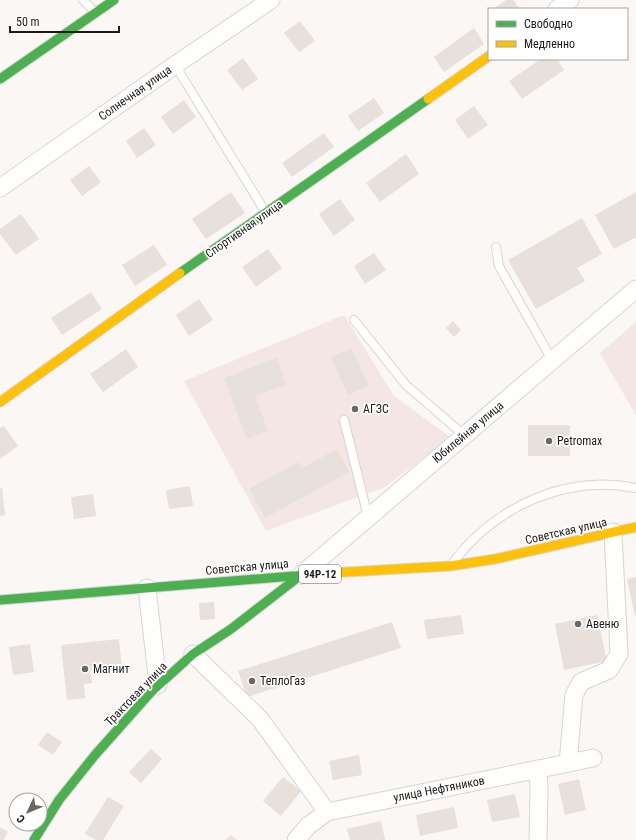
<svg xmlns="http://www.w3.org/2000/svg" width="636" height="840" viewBox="0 0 636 840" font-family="'Roboto Condensed',sans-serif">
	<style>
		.industrial { fill: #f4e6e4 }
		.building { fill: #e7e0db }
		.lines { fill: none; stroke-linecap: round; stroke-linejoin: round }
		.lane-casing { stroke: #d7d4d2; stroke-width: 10 }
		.street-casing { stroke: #d7d4d2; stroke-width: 19 }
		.fast-casing { stroke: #d7d4d2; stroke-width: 11 }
		.slow-casing { stroke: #d7d4d2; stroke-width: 11 }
		.lane { stroke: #fefefd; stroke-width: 8 }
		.street { stroke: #fefefd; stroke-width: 17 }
		.fast { stroke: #4caf50; stroke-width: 9 }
		.slow { stroke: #ffc107; stroke-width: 9 }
		.poi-dot { fill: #6b6765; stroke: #fff; stroke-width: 1.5 }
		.labels { text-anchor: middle; stroke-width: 3.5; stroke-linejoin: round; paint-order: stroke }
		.shield { fill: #fff; stroke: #615f5d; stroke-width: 1 }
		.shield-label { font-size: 11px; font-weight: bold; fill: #1d1a18 }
		.street-label { font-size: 12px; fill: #1d1a18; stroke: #fff }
		.poi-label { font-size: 12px; fill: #1d1a18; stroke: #fff; text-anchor: start }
	</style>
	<rect width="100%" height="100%" fill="#fbf7f4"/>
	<g class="industrial">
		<path d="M344 315 394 396 450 437 385 487 266 531 184 381Z"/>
		<path d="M636 322V415L600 353Z"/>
	</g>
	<g class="building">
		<path d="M506 0H513L520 9H498L496 7Z"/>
		<path d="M300 21 315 41 299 52 284 33Z"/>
		<path d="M474 28 484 44 444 72 434 57Z"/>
		<path d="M243 58 258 79 242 90 227 70Z"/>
		<path d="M541 59H557L564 70 522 99 509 81Z"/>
		<path d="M374 98 384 113 358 131 348 116Z"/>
		<path d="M184 100 196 117 173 134 161 117Z"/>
		<path d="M474 106 488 125 468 139 455 120Z"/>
		<path d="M144 128 156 145 137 158 126 141Z"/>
		<path d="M324 133 334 147 292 177 282 163Z"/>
		<path d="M406 154 419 174 380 202 366 183Z"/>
		<path d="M89 166 101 182 82 196 70 180Z"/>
		<path d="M231 192 245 213 206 239 192 219Z"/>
		<path d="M636 192V237L614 249 595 215Z"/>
		<path d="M340 199 355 220 334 236 319 214Z"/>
		<path d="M21 214 39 239 16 255 0 234V229Z"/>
		<path d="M582 218 602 254 577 268 585 281 536 309 508 260Z"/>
		<path d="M154 245 167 265 135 286 122 265Z"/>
		<path d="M268 249 282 268 256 287 242 267Z"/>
		<path d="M374 253 386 270 365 284 354 266Z"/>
		<path d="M91 292 102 309 62 335 51 318Z"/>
		<path d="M199 299 213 320 189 336 176 315Z"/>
		<path d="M453 321 461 330 454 337 446 328Z"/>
		<path d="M351 348 369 386 348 395 331 357Z"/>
		<path d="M126 349 138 367 103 392 90 374Z"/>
		<path d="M277 358 286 385 255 396 268 431 247 439 224 378Z"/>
		<rect x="528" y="425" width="42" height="31"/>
		<path d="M4 426 18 446 0 459V428Z"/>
		<path d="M337 449 349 472 265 518 249 489 299 462 302 468Z"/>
		<path d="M190 486 193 506 169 509 166 490Z"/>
		<path d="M0 488H2L5 515 0 516Z"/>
		<path d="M93 494 96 516 74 519 71 497Z"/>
		<path d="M636 577V616H635L627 579Z"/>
		<path d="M214 602 215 619 200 620 199 603Z"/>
		<path d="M461 615 464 634 427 639 424 620Z"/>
		<path d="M597 615 607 661 564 670 555 624Z"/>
		<path d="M392 622 401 648 247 697 238 671Z"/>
		<path d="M119 639 122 667 90 671 92 683 84 684 85 698 67 700 61 645Z"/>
		<path d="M30 644 34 672 13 675 9 647Z"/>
		<path d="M47 732 62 742 53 755 38 745Z"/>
		<path d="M151 749 162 759 141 783 129 772Z"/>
		<path d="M359 755 362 775 333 780 329 761Z"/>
		<path d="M283 777 301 791 281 816 263 801Z"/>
		<path d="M579 779 586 810 565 815 558 784Z"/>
		<path d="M515 794 520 817 492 822 487 800Z"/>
		<path d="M108 797 124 806 103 840H96L85 834Z"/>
		<path d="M454 807 458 828 420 836 416 815Z"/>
		<path d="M381 821 385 840H350L347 829Z"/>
		<path d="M0 827 8 832 4 840H0Z"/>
		<path d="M231 835 237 840H226Z"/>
	</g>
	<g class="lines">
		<g class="lane-casing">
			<g id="lane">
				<path d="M83 0 95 12"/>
				<path d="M175 65 266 213"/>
				<path d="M496 247 499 266 552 360"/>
				<path d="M354 320 406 385 464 435"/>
				<path d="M344 420 368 517"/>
				<path d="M454 561C497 506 566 474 636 488"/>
			</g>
		</g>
		<g class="street-casing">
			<g id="street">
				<path d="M557 9 570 0"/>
				<path d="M0 188 175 65 271 0"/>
				<path d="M301 575 636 289"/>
				<path d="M147 588 158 685"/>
				<path d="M193 654 260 719 327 812"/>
				<path d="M568 763 574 695 581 682 609 670 619 654 613 532"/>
				<path d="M538 769 539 790 538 840"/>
				<path d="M296 840 308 826 327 812 593 758"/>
			</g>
		</g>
		<g class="fast-casing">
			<g id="fast">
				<path d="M0 79 114 0"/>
				<path d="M180 273 428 99"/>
				<path d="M0 600 330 573"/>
				<path d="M34 840 59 800 95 755 151 692 193 654 231 629 301 575"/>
			</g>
		</g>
		<g class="slow-casing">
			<g id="slow">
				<path d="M428 99 489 56"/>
				<path d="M0 402 180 273"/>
				<path d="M330 573 450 566 495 559 636 527"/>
			</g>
		</g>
		<use href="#lane" class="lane"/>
		<use href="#street" class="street"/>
		<use href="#fast" class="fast"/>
		<use href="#slow" class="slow"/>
	</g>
	<g class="poi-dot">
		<circle cx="355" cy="409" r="4"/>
		<circle cx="549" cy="441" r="4"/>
		<circle cx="578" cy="624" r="4"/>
		<circle cx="85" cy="669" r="4"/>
		<circle cx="252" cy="681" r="4"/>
	</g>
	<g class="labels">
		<rect class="shield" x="299" y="565" width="42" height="18" rx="3"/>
		<g class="shield-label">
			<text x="320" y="578">94Р-12</text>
		</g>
		<g class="street-label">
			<text transform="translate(135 93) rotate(-35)" y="4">Солнечная улица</text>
			<text transform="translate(244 229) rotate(-35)" y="4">Спортивная улица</text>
			<text transform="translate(468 432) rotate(-40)" y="4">Юбилейная улица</text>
			<text transform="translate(566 531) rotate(-13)" y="4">Советская улица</text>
			<text transform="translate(247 567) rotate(-5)" y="4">Советская улица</text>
			<text transform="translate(136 694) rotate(-46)" y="4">Трактовая улица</text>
			<text transform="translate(439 789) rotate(-11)" y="4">улица Нефтяников</text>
		</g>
		<g class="poi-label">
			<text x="363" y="413">АГЗС</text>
			<text x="557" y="445">Petromax</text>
			<text x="586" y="628">Авеню</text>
			<text x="93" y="673">Магнит</text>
			<text x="260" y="685">ТеплоГаз</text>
		</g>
	</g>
	<rect x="488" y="8" width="140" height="52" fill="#ffffff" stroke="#a5a3a3"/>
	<rect x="496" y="21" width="20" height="6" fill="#4caf50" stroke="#a5a3a3"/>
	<text x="524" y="28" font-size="12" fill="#1d1a18">Свободно</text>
	<rect x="496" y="41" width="20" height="6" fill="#ffc107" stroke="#a5a3a3"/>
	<text x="524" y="48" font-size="12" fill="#1d1a18">Медленно</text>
	<g transform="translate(28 812) rotate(226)"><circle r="19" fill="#ffffff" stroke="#a5a3a3"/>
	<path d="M0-3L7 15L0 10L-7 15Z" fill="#6b6765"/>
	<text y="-6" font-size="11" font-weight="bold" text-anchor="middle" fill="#1d1a18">С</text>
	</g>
	<path d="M10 26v6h109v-6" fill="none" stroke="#1d1a18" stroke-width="2"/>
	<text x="16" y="26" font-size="12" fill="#1d1a18" stroke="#ffffff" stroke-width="3" paint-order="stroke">50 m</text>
</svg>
